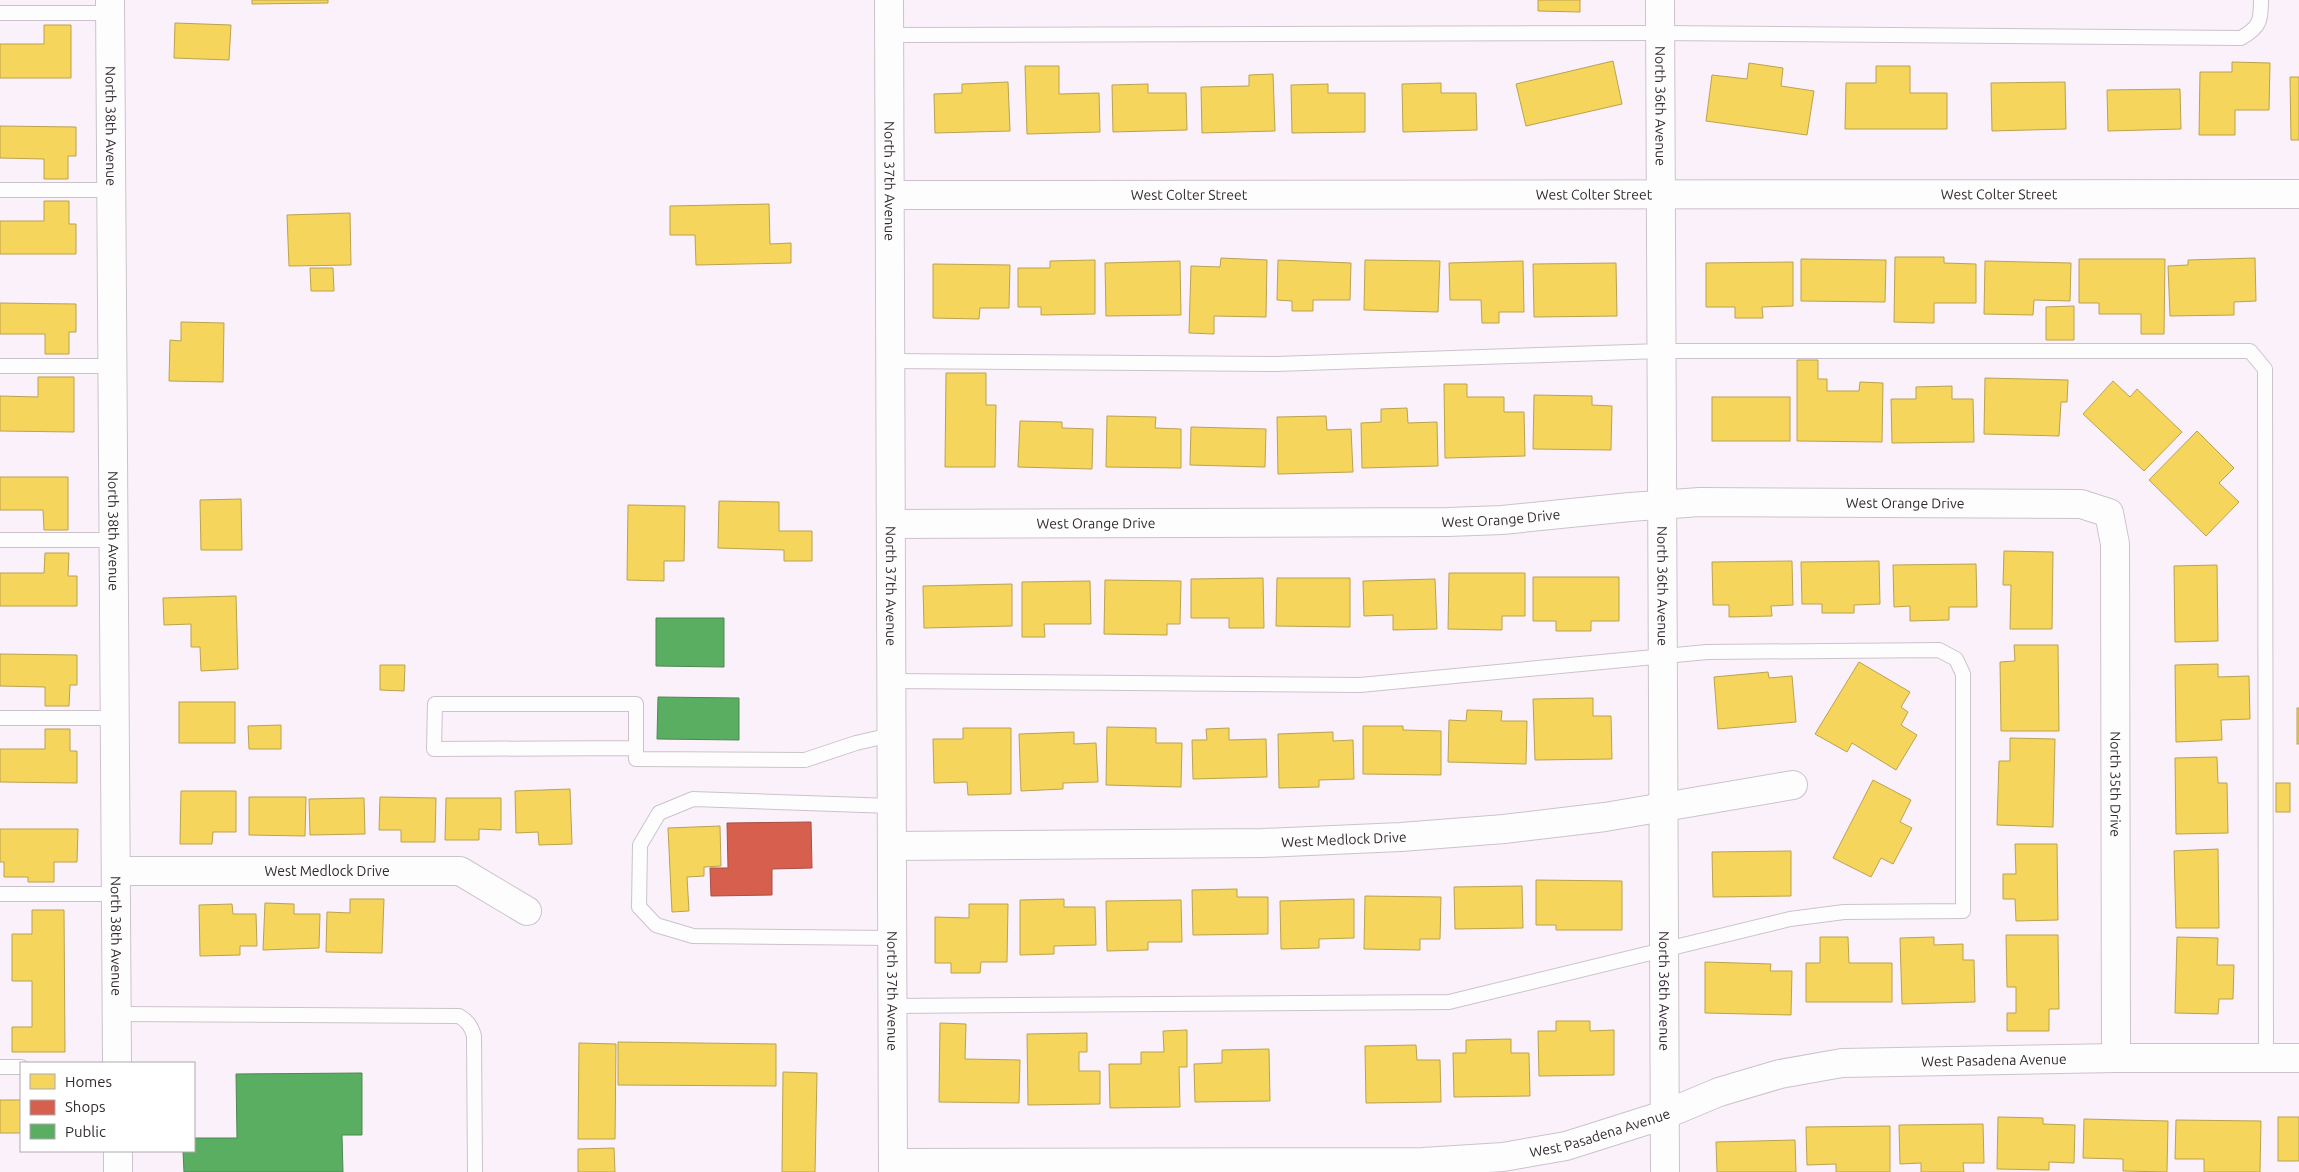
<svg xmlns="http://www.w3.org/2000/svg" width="2299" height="1172" viewBox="0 0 2299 1172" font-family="Ubuntu,sans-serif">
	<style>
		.homes { fill: #f6d55c; stroke: #bba24f }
		.shops { fill: #d6604d; stroke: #a55045 }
		.public { fill: #5aae61; stroke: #4e8753 }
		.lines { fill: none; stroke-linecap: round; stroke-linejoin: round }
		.service-casing { stroke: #cbc3cb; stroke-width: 16 }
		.minor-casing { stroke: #cbc3cb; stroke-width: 30 }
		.service { stroke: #fefdfe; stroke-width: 14 }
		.minor { stroke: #fefdfe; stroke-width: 28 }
		.labels { text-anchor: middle; stroke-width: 5; stroke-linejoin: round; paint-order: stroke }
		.street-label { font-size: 14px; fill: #322b31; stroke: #fff }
	</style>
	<rect width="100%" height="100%" fill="#fbf1fa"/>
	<g class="homes">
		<path d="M252 0H328V3L252 4Z"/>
		<path d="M1538 0H1580V12L1538 11Z"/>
		<path d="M175 23 231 25 229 60 174 58Z"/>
		<path d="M44 25H71V78H0V44H44Z"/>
		<path d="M1613 61 1622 104 1526 126 1516 84Z"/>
		<path d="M2232 62 2270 63 2269 110H2235V135H2199L2200 72H2232Z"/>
		<path d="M1749 63 1783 68 1781 86 1814 91 1807 135 1706 121 1712 75 1747 79Z"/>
		<path d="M1025 66H1059V94L1099 93 1100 132 1027 134Z"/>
		<path d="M1876 66H1910V93H1947V129H1845L1846 83H1876Z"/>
		<path d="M1273 74 1275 131 1202 133 1201 87 1249 86V75Z"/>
		<path d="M2290 77H2299V140H2291Z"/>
		<path d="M1008 82 1010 131 935 133 934 94 962 93V84Z"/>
		<path d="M2065 82 2066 129 1992 131 1991 83Z"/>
		<path d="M1441 83V93H1476L1477 130 1403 132 1402 84Z"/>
		<path d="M1148 84V93H1186L1187 130 1113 132 1112 85Z"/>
		<path d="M1328 84V93H1365V132L1292 133 1291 85Z"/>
		<path d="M2180 89 2181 129 2108 131 2107 90Z"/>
		<path d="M0 126 76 127V156H68V179H44V159L0 158Z"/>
		<path d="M44 201H69V224H76V254H0V221H44Z"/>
		<path d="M769 204 770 244 791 243V263L696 265 695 235H670V206Z"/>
		<path d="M350 213 351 265 289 266 287 215Z"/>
		<path d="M1895 257H1944V263L1976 264V303H1934V323L1894 322Z"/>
		<path d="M1221 258 1267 260 1266 317 1214 316V334L1189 333 1191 266 1220 267Z"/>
		<path d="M2255 258 2256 301 2234 302V315L2170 316 2168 266 2188 265V260Z"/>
		<path d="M1801 259 1886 260 1885 302 1801 301Z"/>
		<path d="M2079 259H2165L2164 334H2141V314H2099V303H2079Z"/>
		<path d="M1095 260V314L1041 315V307H1018V268H1050V261Z"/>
		<path d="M1278 260 1351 263 1350 300H1313V311H1292V301L1277 300Z"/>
		<path d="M1365 260 1440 261 1438 312 1364 310Z"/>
		<path d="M1180 261 1181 315 1106 316 1105 263Z"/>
		<path d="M1523 261 1524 312H1499V323H1482L1481 300H1450L1449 263Z"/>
		<path d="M1985 261 2071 263 2070 301 2034 300 2033 315 1984 314Z"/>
		<path d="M1793 262V306L1762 307 1763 318H1735V307H1706V263Z"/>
		<path d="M1616 263 1617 316 1534 317 1533 264Z"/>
		<path d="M933 264 1010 265 1009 308H980L979 319 933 318Z"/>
		<path d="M310 268H333L334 291H311Z"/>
		<path d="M0 303 76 304V332H69V354H45V334H0Z"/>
		<path d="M2074 306V340H2046V307Z"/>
		<path d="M181 322 224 323 223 382 169 381 170 340 181 341Z"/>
		<path d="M1797 360H1818V379H1827V391H1859L1860 382 1883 383 1882 442 1797 441Z"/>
		<path d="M946 373H986V405H996L995 467H945Z"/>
		<path d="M38 377H74V432L0 431V396L38 397Z"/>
		<path d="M1985 378 2068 380 2067 402H2061L2059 436 1984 434Z"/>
		<path d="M2113 381 2130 397 2137 389 2182 432 2144 471 2083 414Z"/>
		<path d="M1444 384H1467V397H1504V412H1524L1525 456 1445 458Z"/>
		<path d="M1952 386V399H1973L1974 442 1892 443 1891 399H1916V387Z"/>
		<path d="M1534 395 1592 396V405L1612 406 1611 450 1533 449Z"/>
		<rect x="1712" y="397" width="78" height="44"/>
		<path d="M1407 408 1408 423 1437 422 1438 466 1362 468 1361 423 1381 422V409Z"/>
		<path d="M1107 416 1156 417 1155 428 1181 429V468L1106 467Z"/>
		<path d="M1326 416 1327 430 1351 429 1353 472 1278 474 1277 417Z"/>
		<path d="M1020 421 1062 422V428L1093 429 1092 469 1018 467Z"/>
		<path d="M1191 427 1266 429 1265 467 1190 465Z"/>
		<path d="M2197 431 2234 468 2219 483 2239 502 2206 536 2149 480Z"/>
		<path d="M0 477H68V530H44L43 510H0Z"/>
		<path d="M241 499 242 550H201L200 500Z"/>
		<path d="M719 501 779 502V531H812V561H784V550L718 548Z"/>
		<path d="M628 505 685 506 684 561H664V581L627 580Z"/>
		<path d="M2004 551 2053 552 2052 629H2010L2011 585H2003Z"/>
		<path d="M45 553H69L68 576H77V606H0V573H44Z"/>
		<path d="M1792 561 1793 605 1771 606 1772 616 1729 617V605H1713L1712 562Z"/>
		<path d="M1879 561 1880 604 1854 605V613H1822V604H1802L1801 562Z"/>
		<path d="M1976 564 1977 607H1949V620L1910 621V606L1894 607 1893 565Z"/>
		<path d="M2217 565 2218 641 2175 642 2174 566Z"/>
		<path d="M1449 573H1525V616H1502V630L1448 629Z"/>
		<path d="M1533 577H1619V621H1591V631H1556V621H1533Z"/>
		<path d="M1263 578 1264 628H1229V618H1191V579Z"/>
		<path d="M1277 578H1350V627L1276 626Z"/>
		<path d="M1435 579 1437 629 1393 630V615L1364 616 1363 581Z"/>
		<path d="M1105 580 1181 581 1180 624H1167V635L1104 634Z"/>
		<path d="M1090 581 1091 624H1044L1045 637H1022V582Z"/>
		<path d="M1012 584V626L924 628 923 586Z"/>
		<path d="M236 596 238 669 201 671 200 647H191V624L164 625 163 598Z"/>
		<path d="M2014 645H2058L2059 731H2001L2000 662 2015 661Z"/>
		<path d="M0 654 77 655V685H70L69 706H45V687L0 686Z"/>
		<path d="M1859 662 1910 692 1901 707 1908 712 1901 725 1917 735 1896 770 1852 743 1847 752 1815 734Z"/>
		<path d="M2218 664V677L2249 676 2250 719 2221 720 2222 740 2176 742 2175 665Z"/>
		<path d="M380 665H405L404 691 380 690Z"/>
		<path d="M1768 672 1769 678 1792 676 1796 722 1718 729 1714 677Z"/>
		<path d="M1593 698V716H1611L1612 759 1535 760 1533 699Z"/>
		<rect x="179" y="702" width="56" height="41"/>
		<rect x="2297" y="708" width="2" height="36"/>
		<path d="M1467 710 1502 711 1501 721H1527L1526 764 1448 762 1449 720 1466 721Z"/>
		<path d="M281 725V749H249L248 726Z"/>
		<path d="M1363 726H1403V730L1441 731V775L1363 774Z"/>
		<path d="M1107 727 1156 728V743H1182L1181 787 1106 785Z"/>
		<path d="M963 728H1011V794L968 795 967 782 934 783 933 739H963Z"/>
		<path d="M1229 728V740L1266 739 1267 777 1193 779 1192 740H1207L1206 729Z"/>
		<path d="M45 729H70V751H77V783L0 782V749H45Z"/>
		<path d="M1074 732V744L1096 743 1098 782 1063 783V789L1021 791 1019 734Z"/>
		<path d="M1333 732V741L1353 740 1354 779 1319 780V787L1279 788 1278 734Z"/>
		<path d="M2010 738 2055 739 2053 827 1997 825 1999 761H2010Z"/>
		<path d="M2217 757 2218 783H2227L2228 833 2176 834 2175 758Z"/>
		<path d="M1873 780 1911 800 1900 822 1912 828 1893 864 1881 858 1871 877 1833 858Z"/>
		<rect x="2276" y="783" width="14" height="29"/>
		<path d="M570 789 572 844 539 845 538 832 516 833 515 791Z"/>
		<path d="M181 791H236V832H213L212 844H180Z"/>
		<path d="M249 797H306L305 836 249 835Z"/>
		<path d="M380 797 436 798 435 842H401V830H379Z"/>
		<path d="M364 798 365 834 310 835 309 799Z"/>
		<path d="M446 798H501V830L479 829V840H445Z"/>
		<path d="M720 826 721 866 704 867V876L687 877 689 911 672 912 668 828Z"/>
		<path d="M0 829H78L77 862H54V882H28V877H4V862H0Z"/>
		<path d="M2015 844H2057L2058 920 2016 921 2015 899H2003V874H2016Z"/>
		<path d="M2218 849 2219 928H2176L2174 851Z"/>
		<path d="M1791 851V896L1713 897 1712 852Z"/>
		<path d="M1536 880 1622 881V930H1556V925H1536Z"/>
		<path d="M1522 886 1523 928 1455 929 1454 887Z"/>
		<path d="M1237 889V897H1268V934L1193 935 1192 890Z"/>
		<path d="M1365 896 1441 897 1440 939H1420V950L1364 949Z"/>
		<path d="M350 899H384L382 953 326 952 327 912 350 913Z"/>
		<path d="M1064 899V907H1095L1096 945 1054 946V954L1020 955V900Z"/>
		<path d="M1354 899V938L1319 939V948L1281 949 1280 901Z"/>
		<path d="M1181 900 1182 942H1148V950L1107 951 1106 901Z"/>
		<path d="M265 903 294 904V914H320L319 948 263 950Z"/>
		<path d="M232 904 233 914H256L257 946H240V955L200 956 199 905Z"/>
		<path d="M969 904H1008L1007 962H981L980 973H951V963H935V917L969 918Z"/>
		<path d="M32 910H64L65 1052H12V1027H32V981H12V934H32Z"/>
		<path d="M2006 935H2058L2059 1009H2049V1031H2007V1013H2016V987H2007Z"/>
		<path d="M1820 937H1848L1849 963H1892V1002H1806V963H1820Z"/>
		<path d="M1934 937V945L1963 944V960H1974L1975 1002 1902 1004 1900 938Z"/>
		<path d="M2177 937 2218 938 2217 965H2234L2233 999H2219L2218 1014 2175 1013Z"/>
		<path d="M1705 962 1771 964 1770 971H1792L1791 1015 1705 1013Z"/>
		<path d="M1556 1021H1590V1031L1614 1030V1075L1539 1076 1538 1031H1556Z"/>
		<path d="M940 1023 966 1024 965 1059 1020 1060 1019 1103 939 1102Z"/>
		<path d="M1187 1030V1067H1179L1180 1107 1110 1108 1109 1064H1141V1052H1164L1163 1031Z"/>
		<path d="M1087 1033V1052H1079V1071H1100V1104L1028 1105 1027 1034Z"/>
		<path d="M1511 1039V1053H1529L1530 1096 1454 1097 1453 1053H1466V1040Z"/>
		<path d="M618 1042 776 1044V1086L618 1085Z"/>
		<path d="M579 1043 616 1044 615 1139H578Z"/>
		<path d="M1416 1045 1417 1060H1440L1441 1102 1366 1103 1365 1046Z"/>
		<path d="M1269 1049 1270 1101 1195 1102 1194 1064 1222 1063V1050Z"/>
		<path d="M783 1072 817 1073 815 1172H782Z"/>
		<rect x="0" y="1100" width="21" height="33"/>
		<path d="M1998 1117 2043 1118V1124L2075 1125 2074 1163 2049 1162V1170L1997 1169Z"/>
		<rect x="2278" y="1117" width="21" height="44"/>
		<path d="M2084 1119 2168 1121 2167 1172 2123 1171V1159L2083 1158Z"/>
		<path d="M2176 1120 2261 1121 2260 1172H2204V1159H2175Z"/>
		<path d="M1983 1124 1984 1163H1963L1964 1172H1921V1163L1900 1164 1899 1125Z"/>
		<path d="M1890 1126V1172H1836V1164L1807 1165 1806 1127Z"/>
		<path d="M1795 1140 1796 1172H1717L1716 1142Z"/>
		<path d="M614 1148 615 1172H578V1149Z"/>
	</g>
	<path class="shops" d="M811 822 812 868 772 869V895L711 896 710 868H728L727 823Z"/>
	<g class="public">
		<path d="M656 618H724V667L656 666Z"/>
		<path d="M658 697 739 698V740L657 739Z"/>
		<path d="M362 1073V1135H342L343 1172H184L183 1151H194V1138H237L236 1074Z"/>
	</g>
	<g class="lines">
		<g class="service-casing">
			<g id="service">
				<path d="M0 13H110"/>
				<path d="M889 35 1660 33 2241 38C2260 27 2261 21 2261 0"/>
				<path d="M0 190H112"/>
				<path d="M890 361 1276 364 1661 351H2250L2265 369 2266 1058"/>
				<path d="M0 366H113"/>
				<path d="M0 540H114"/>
				<path d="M891 681 1360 685 1707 652 1939 650 1956 659 1963 674V911L1844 912 1790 919 1449 1002 892 1006"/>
				<path d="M0 718H115"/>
				<path d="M636 748 434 749 435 704H636V759L805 760 856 743 891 735"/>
				<path d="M892 806 693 799 659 813 640 845 639 907 656 925 693 936 892 938"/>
				<path d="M0 894H116"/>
				<path d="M117 1014 459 1016C467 1021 471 1025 474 1036L475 1172"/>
				<path d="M0 1067H21"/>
			</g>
		</g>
		<g class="minor-casing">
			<g id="minor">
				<path id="s1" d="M110 0 117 1063"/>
				<path id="s2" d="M889 0 893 1172"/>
				<path id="s3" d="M1660 0 1665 1172"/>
				<path id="s4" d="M890 195 2299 194"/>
				<path id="s5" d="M891 524 1448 522 1502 520 1630 507 1700 502 2081 504 2109 513 2115 544 2116 1058"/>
				<path id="s6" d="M892 846 1263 843 1401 837 1504 829 1605 817 1793 785"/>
				<path id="s7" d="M116 871H460L527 911"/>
				<path d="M118 1151V1172"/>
				<path id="s8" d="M893 1163 1423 1162 1503 1157 1566 1146 1664 1115 1719 1092 1780 1074 1842 1063 2116 1058H2299"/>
			</g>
		</g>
		<use href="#service" class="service"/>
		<use href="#minor" class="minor"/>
	</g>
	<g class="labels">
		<g class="street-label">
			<text dy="5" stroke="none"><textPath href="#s3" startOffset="106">North 36th Avenue</textPath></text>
			<text dy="5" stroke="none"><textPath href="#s1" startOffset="126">North 38th Avenue</textPath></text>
			<text dy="5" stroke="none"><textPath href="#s2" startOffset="181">North 37th Avenue</textPath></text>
			<text dy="5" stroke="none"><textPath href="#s4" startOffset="299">West Colter Street</textPath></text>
			<text dy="5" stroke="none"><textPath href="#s4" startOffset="1109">West Colter Street</textPath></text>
			<text dy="5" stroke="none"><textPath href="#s4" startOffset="704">West Colter Street</textPath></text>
			<text dy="5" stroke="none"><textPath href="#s5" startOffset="1015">West Orange Drive</textPath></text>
			<text dy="5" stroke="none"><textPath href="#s5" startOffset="610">West Orange Drive</textPath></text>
			<text dy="5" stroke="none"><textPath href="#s5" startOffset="205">West Orange Drive</textPath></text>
			<text dy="5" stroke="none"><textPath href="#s1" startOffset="531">North 38th Avenue</textPath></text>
			<text dy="5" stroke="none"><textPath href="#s2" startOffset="586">North 37th Avenue</textPath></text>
			<text dy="5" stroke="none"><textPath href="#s3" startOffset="586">North 36th Avenue</textPath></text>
			<text dy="5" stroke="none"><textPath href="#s5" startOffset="1492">North 35th Drive</textPath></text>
			<text dy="5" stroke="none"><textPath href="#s6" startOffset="452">West Medlock Drive</textPath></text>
			<text dy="5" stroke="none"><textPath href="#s7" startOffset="211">West Medlock Drive</textPath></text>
			<text dy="5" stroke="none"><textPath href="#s1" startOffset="936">North 38th Avenue</textPath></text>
			<text dy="5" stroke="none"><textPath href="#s2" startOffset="991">North 37th Avenue</textPath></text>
			<text dy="5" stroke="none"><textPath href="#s3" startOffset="991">North 36th Avenue</textPath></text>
			<text dy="5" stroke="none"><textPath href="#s8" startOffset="1115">West Pasadena Avenue</textPath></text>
			<text dy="5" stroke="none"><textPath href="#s8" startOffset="710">West Pasadena Avenue</textPath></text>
		</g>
	</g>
	<rect x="20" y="1062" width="175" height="90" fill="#ffffff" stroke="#adaaad"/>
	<rect x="30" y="1074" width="25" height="15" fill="#f6d55c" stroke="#adaaad"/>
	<text x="65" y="1087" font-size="15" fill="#322b31">Homes</text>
	<rect x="30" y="1100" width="25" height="15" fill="#d6604d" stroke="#adaaad"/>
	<text x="65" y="1112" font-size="15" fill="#322b31">Shops</text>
	<rect x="30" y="1124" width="25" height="15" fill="#5aae61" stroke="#adaaad"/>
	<text x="65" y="1137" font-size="15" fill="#322b31">Public</text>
</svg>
